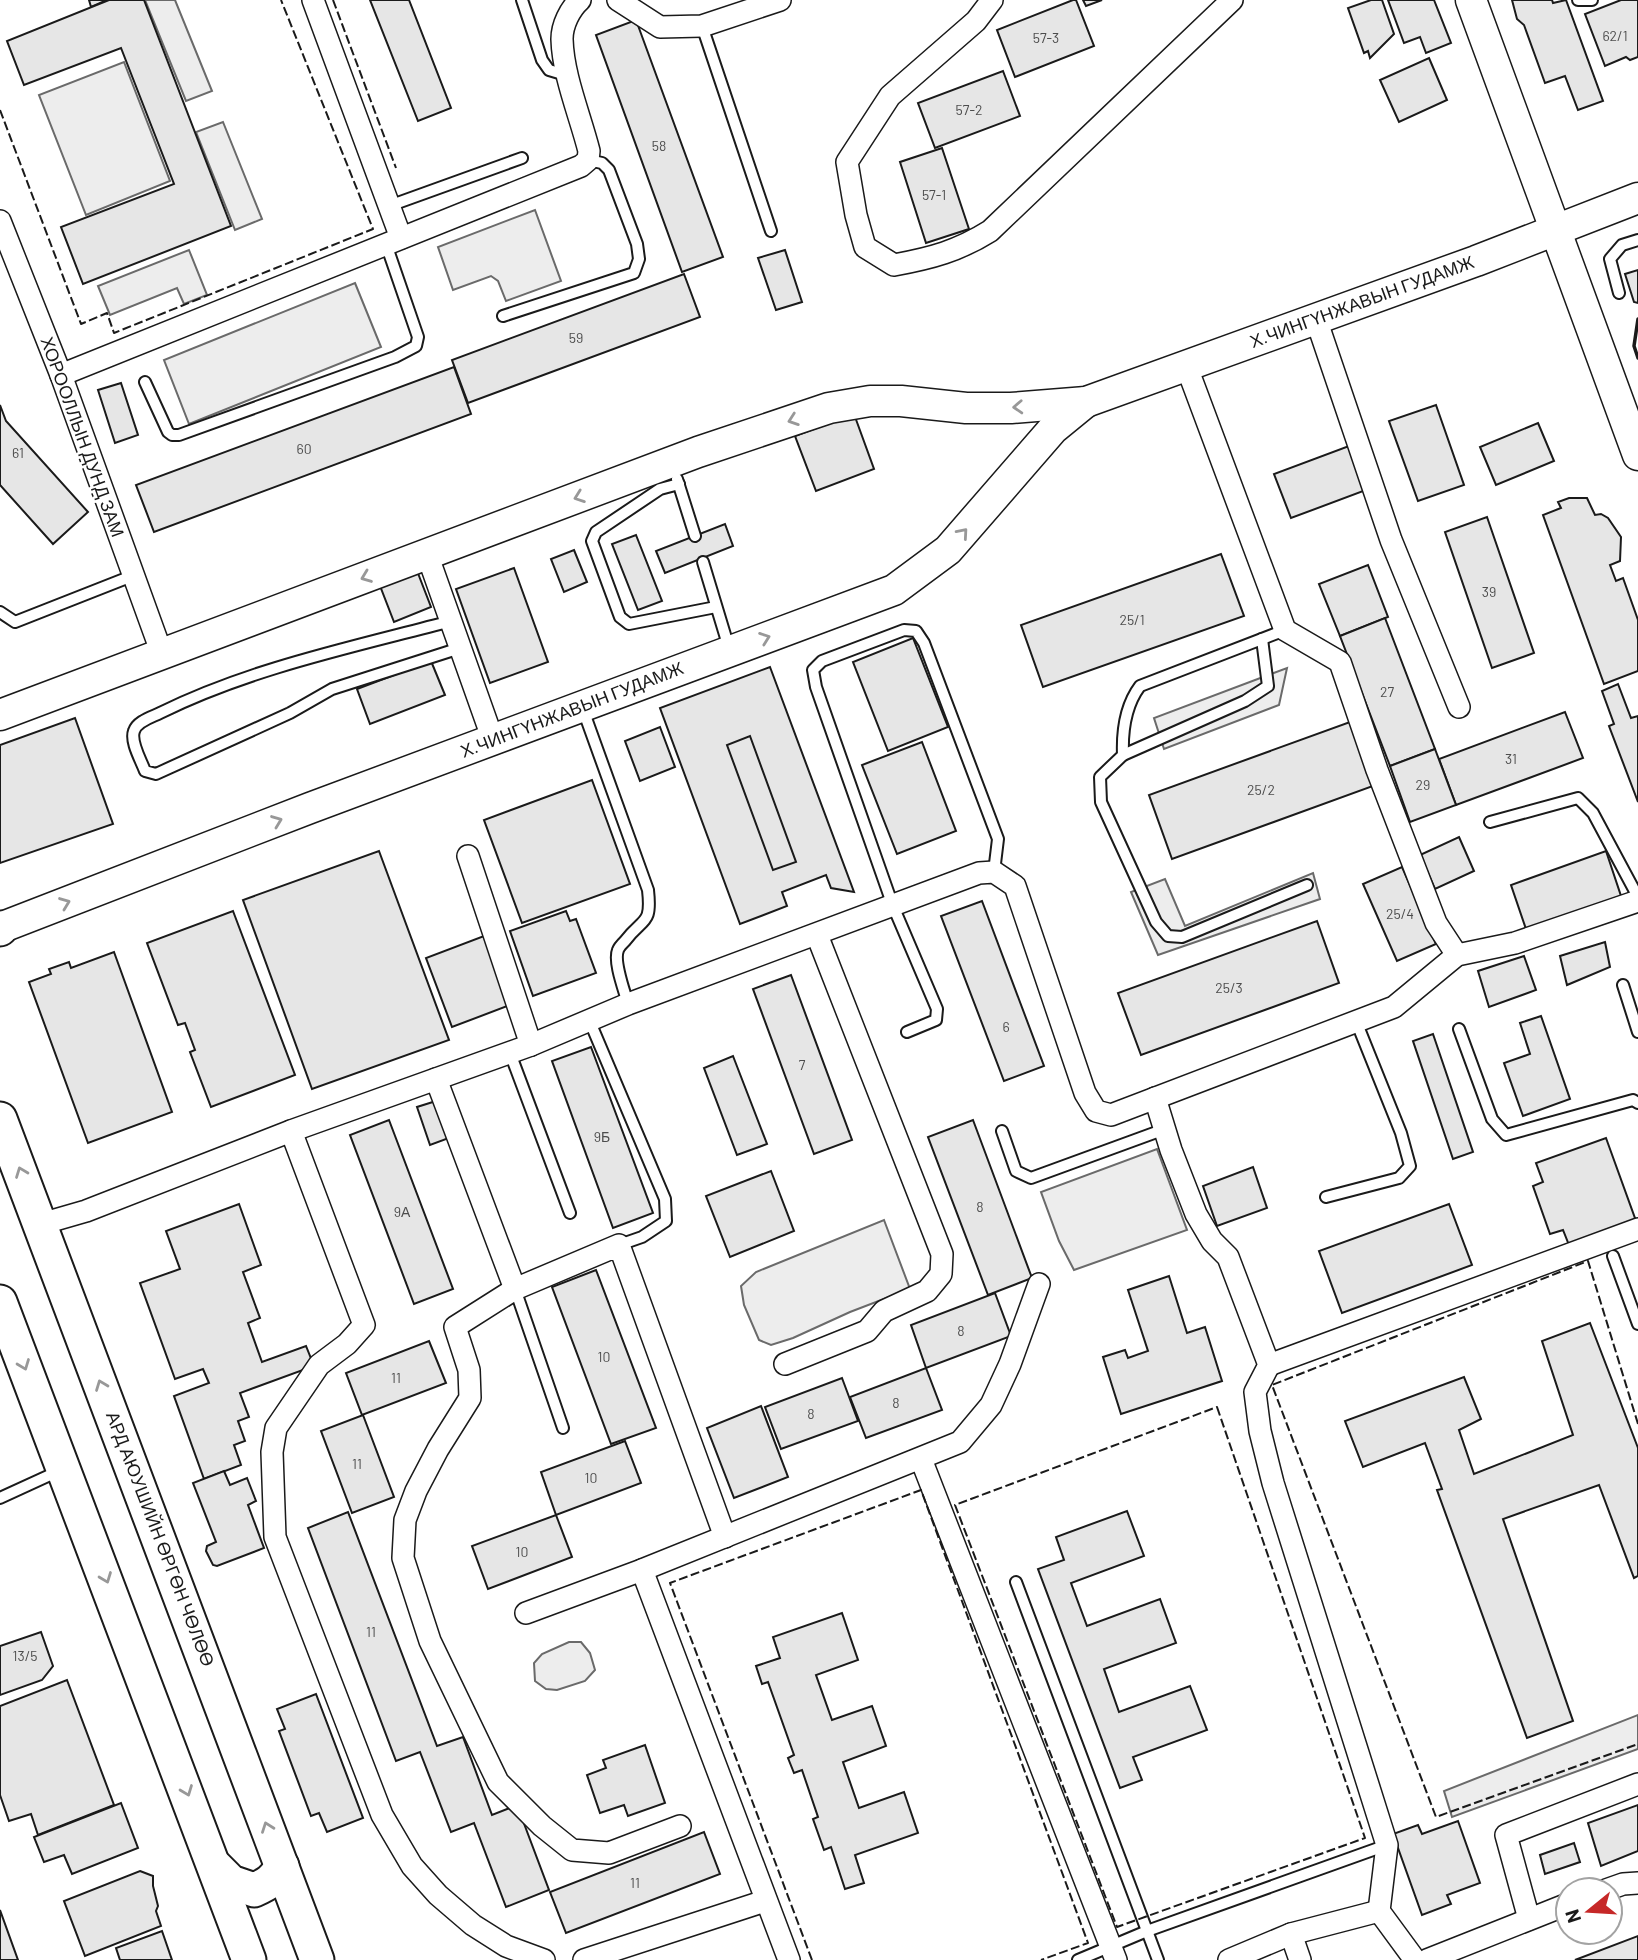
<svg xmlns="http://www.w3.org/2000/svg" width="1638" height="1960" viewBox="0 0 1638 1960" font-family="Barlow,sans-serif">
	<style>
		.built { fill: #ededed; stroke: #6a6a6a; stroke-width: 2 }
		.building { fill: #e6e6e6; stroke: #1a1a1a; stroke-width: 2 }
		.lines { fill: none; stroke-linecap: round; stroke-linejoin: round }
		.service-casing { stroke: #1a1a1a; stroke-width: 14 }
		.minor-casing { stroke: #1a1a1a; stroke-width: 24 }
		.secondary-casing { stroke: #1a1a1a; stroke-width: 33 }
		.primary-casing { stroke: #1a1a1a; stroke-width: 37 }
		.service { stroke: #fff; stroke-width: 10 }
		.minor { stroke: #fff; stroke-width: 21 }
		.secondary { stroke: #fff; stroke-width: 30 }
		.primary { stroke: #fff; stroke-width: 33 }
		.fence { stroke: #1a1a1a; stroke-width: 2; stroke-dasharray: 9 3.5; stroke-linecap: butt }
		.wall { stroke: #1a1a1a; stroke-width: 3.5 }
		.oneway { stroke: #989898 }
		.labels { text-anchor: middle; stroke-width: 5; stroke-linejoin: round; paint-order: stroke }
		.number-label { font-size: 14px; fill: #4d4d4d }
		.street-label { font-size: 18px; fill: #1a1a1a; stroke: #fff }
	</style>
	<rect width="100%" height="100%" fill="#fff"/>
	<g class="built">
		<path d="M145 0H175L212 91 186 101Z"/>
		<path d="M124 62 170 181 86 215 39 95Z"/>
		<path d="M223 122 262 219 235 230 196 132Z"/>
		<path d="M535 210 561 281 506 301 498 281 491 276 453 290 438 247Z"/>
		<path d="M189 250 207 295 184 304 177 288 110 315 98 286Z"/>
		<path d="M355 283 381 347 189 424 164 360Z"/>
		<path d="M1287 668 1279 705 1164 749 1154 718Z"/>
		<path d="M1313 873 1320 899 1158 955 1131 892 1165 879 1185 926Z"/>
		<path d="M1157 1149 1187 1230 1074 1270 1059 1241 1041 1192Z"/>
		<path d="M884 1220 910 1289 850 1312 793 1338 771 1345 759 1340 744 1305 741 1286 756 1272Z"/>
		<path d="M569 1642H581L590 1653 595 1670 585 1681 557 1690 546 1689 535 1681 534 1663 542 1654Z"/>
		<path d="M1638 1715V1749L1452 1817 1444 1791Z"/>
	</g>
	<g class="building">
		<path d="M89 0H107L91 7Z"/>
		<path d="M109 0H144L231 226 83 284 61 227 174 184 121 48 24 85 7 41Z"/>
		<path d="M370 0H409L451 108 418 121Z"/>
		<path d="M1073 0H1076L1094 46 1015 77 997 30Z"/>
		<path d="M1083 0H1102L1086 6Z"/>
		<path d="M1371 0H1382L1394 34 1370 58 1368 51 1364 53 1348 8Z"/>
		<path d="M1388 0H1434L1451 43 1426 53 1420 37 1404 43Z"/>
		<path d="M1512 0H1552L1553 3 1566 0 1603 101 1578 110 1565 76 1545 83 1524 25 1517 19Z"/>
		<path d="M1621 0H1638V57L1630 60 1626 57 1605 66 1585 14Z"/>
		<path d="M636 20 723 257 682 272 596 35Z"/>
		<path d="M1429 58 1447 100 1399 122 1380 80Z"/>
		<path d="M1003 71 1020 116 935 148 918 103Z"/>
		<path d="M942 148 969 229 926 243 900 162Z"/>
		<path d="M785 250 802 302 776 310 758 258Z"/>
		<path d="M1638 270V303L1634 302 1625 274Z"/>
		<path d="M684 274 700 317 468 403 452 360Z"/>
		<path d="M454 367 471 414 154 532 136 485Z"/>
		<path d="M121 383 138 435 115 443 98 390Z"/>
		<path d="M0 405 6 421 88 512 53 544 0 485Z"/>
		<path d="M1436 405 1464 485 1418 501 1389 421Z"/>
		<path d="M854 414 874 469 816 491 795 436Z"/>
		<path d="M1538 423 1554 461 1496 485 1480 447Z"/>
		<path d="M1349 446 1366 490 1291 518 1274 474Z"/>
		<path d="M1569 498H1587L1595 515 1601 514 1608 518 1621 537 1620 561 1610 565 1616 581 1623 578 1638 620V671L1604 684 1543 515 1561 508 1558 502Z"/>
		<path d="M1487 517 1534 653 1492 668 1445 532Z"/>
		<path d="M725 524 733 546 665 573 656 551Z"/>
		<path d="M636 535 662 601 638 610 612 544Z"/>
		<path d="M574 550 587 582 564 592 551 559Z"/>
		<path d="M1221 554 1244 616 1043 687 1021 625Z"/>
		<path d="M414 563 431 607 394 622 377 578Z"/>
		<path d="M1368 565 1388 617 1340 636 1319 584Z"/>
		<path d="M514 568 548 662 490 683 456 589Z"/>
		<path d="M1385 618 1435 749 1390 766 1340 636Z"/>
		<path d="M913 638 948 727 888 751 853 662Z"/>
		<path d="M431 661 445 695 370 724 357 689Z"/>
		<path d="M770 667 854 892 831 888 826 875 782 892 787 906 740 924 660 708Z"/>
		<path d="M1618 684 1631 718 1638 716V802L1609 726 1614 724 1602 691Z"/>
		<path d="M1565 712 1583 758 1456 805 1439 759Z"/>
		<path d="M75 718 113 824 0 863V745Z"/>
		<path d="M1350 722 1373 786 1172 859 1149 795Z"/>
		<path d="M660 727 675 767 640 781 625 741Z"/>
		<path d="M750 736 796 862 773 870 727 745Z"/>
		<path d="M922 742 956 831 897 854 862 765Z"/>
		<path d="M1435 749 1456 805 1410 822 1390 766Z"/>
		<path d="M592 780 630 884 522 923 484 820Z"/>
		<path d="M1459 837 1474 871 1435 889 1420 855Z"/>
		<path d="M379 851 449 1040 312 1089 243 900Z"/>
		<path d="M1606 851 1622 899 1527 932 1511 885Z"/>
		<path d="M1402 867 1436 944 1397 961 1363 884Z"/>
		<path d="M982 901 1044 1066 1004 1081 941 916Z"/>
		<path d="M233 911 295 1075 211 1107 190 1052 195 1050 185 1023 178 1025 147 943Z"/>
		<path d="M566 911 570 921 576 919 596 973 533 996 510 931Z"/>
		<path d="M1317 921 1339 983 1141 1055 1118 993Z"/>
		<path d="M484 936 510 1005 452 1027 426 958Z"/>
		<path d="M1605 942 1610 967 1567 985 1560 956Z"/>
		<path d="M114 952 172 1112 88 1143 29 982 51 974 49 969 69 962 71 968Z"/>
		<path d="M1524 956 1536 990 1489 1007 1478 971Z"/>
		<path d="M791 975 852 1140 814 1154 753 989Z"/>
		<path d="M1541 1016 1570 1099 1523 1116 1504 1063 1530 1054 1520 1023Z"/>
		<path d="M1433 1034 1473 1152 1453 1159 1413 1041Z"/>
		<path d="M591 1047 653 1213 613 1228 552 1061Z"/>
		<path d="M733 1056 767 1144 737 1155 704 1068Z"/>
		<path d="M436 1101 449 1138 430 1145 417 1107Z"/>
		<path d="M389 1120 453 1289 414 1304 350 1135Z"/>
		<path d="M973 1120 1032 1278 988 1295 928 1137Z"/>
		<path d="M1606 1138 1636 1221 1569 1245 1563 1230 1550 1234 1533 1186 1543 1182 1536 1163Z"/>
		<path d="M1253 1167 1267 1208 1217 1226 1203 1186Z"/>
		<path d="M771 1171 794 1231 730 1257 706 1196Z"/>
		<path d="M239 1204 261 1265 243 1272 260 1318 248 1323 262 1362 306 1346 314 1366 240 1393 249 1417 238 1421 245 1441 234 1445 241 1465 204 1479 174 1396 209 1383 203 1369 175 1379 140 1283 180 1269 166 1231Z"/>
		<path d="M1449 1204 1472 1265 1342 1313 1319 1251Z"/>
		<path d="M596 1270 656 1428 611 1444 552 1287Z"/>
		<path d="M1169 1276 1187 1333 1205 1327 1222 1381 1121 1414 1103 1357 1125 1350 1128 1358 1148 1351 1128 1290Z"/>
		<path d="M995 1293 1011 1336 926 1368 911 1325Z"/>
		<path d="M1590 1323 1638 1448V1576L1634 1578 1599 1485 1503 1519 1573 1721 1527 1738 1437 1490 1442 1489 1425 1443 1363 1467 1345 1421 1464 1377 1481 1419 1459 1430 1474 1474 1573 1435 1542 1341Z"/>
		<path d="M429 1341 446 1383 362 1415 346 1373Z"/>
		<path d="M926 1368 942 1410 866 1438 850 1397Z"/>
		<path d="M842 1378 858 1421 781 1449 765 1407Z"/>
		<path d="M761 1406 788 1477 734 1498 707 1428Z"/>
		<path d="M363 1415 394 1497 352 1513 321 1431Z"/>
		<path d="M625 1441 641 1483 556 1515 541 1472Z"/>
		<path d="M224 1471 230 1485 247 1478 256 1501 248 1505 264 1548 217 1566 213 1565 206 1551 207 1546 216 1542 193 1483Z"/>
		<path d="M1127 1511 1144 1556 1071 1583 1087 1626 1160 1599 1176 1643 1104 1669 1119 1712 1190 1686 1207 1730 1133 1757 1142 1780 1120 1788 1038 1569 1064 1560 1056 1537Z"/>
		<path d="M348 1512 437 1746 463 1737 492 1815 517 1805 549 1890 506 1907 474 1823 451 1832 420 1752 396 1761 308 1528Z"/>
		<path d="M556 1515 572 1557 488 1589 472 1546Z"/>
		<path d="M842 1613 858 1660 816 1675 832 1720 872 1706 886 1746 843 1762 859 1808 904 1792 918 1833 855 1855 864 1883 845 1889 831 1847 824 1850 813 1819 818 1817 802 1770 794 1773 788 1758 794 1755 768 1682 762 1684 756 1666 780 1658 773 1637Z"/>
		<path d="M41 1632 53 1666 42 1680 0 1695V1646Z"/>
		<path d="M67 1680 114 1805 38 1835 31 1814 9 1821 0 1795V1706Z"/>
		<path d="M316 1694 363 1818 327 1832 319 1813 311 1816 279 1731 285 1729 277 1709Z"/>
		<path d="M645 1745 665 1803 628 1816 624 1805 600 1813 587 1775 606 1768 603 1760Z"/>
		<path d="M121 1803 138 1848 72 1874 64 1855 44 1862 34 1837Z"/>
		<path d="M1638 1805V1851L1601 1866 1588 1823Z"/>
		<path d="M1458 1821 1480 1883 1447 1895 1451 1904 1422 1915 1393 1834 1418 1825 1422 1834Z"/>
		<path d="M704 1832 720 1874 566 1933 550 1892Z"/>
		<path d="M1574 1843 1580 1862 1545 1874 1540 1855Z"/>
		<path d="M140 1871 153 1876V1886L158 1906 156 1911 161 1926 85 1956 64 1901Z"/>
		<path d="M0 1910 18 1960H0Z"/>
		<path d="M162 1931 172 1960H120L116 1948Z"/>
		<path d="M1638 1936V1960H1575Z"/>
	</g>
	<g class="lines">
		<g class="service-casing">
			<g id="service">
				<path d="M522 0 542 60 549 70 569 76"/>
				<path d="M1578 0H1592"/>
				<path d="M702 26 771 231"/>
				<path d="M389 206 522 158"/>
				<path d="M1619 293 1610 259 1622 245 1638 240"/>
				<path d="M503 316 634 273 639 259 637 244 609 170 602 163 588 160"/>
				<path d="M145 382 168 432 172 435H179L395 357 416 346 418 337 386 244"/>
				<path d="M677 479 695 536"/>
				<path d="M679 484 660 489 596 532 592 541 620 617 629 624 716 607"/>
				<path d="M703 562 729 648"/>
				<path d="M0 612 15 622 132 576"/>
				<path d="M451 621C353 647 251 668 160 713 152 717 137 721 134 731 130 742 141 760 145 771L156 774 290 713 332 689 460 648"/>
				<path d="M1285 630 1140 686C1125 706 1122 730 1123 755L1100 777 1101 802 1156 922 1168 936 1182 937 1307 885"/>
				<path d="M582 707 648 890C652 926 643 917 625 941 622 944 619 947 618 950 613 962 625 992 628 1004"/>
				<path d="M1123 755 1245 701 1268 686 1262 639"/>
				<path d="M1490 822 1578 798 1593 813 1638 897"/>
				<path d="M1623 985 1638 1032"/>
				<path d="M590 1022 665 1199 666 1221 642 1237 619 1245"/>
				<path d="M1459 1029 1492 1119 1506 1135 1633 1100 1638 1103"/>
				<path d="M907 1032 936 1020 937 1009 893 906 816 687 813 670 822 661 904 630 916 631 924 643 998 839 994 872"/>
				<path d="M510 1053 570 1213"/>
				<path d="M1002 1131 1016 1171 1031 1178 1165 1129"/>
				<path d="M1326 1197 1399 1178 1410 1166 1401 1133 1356 1021"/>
				<path d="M1613 1256 1638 1324"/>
				<path d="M515 1289 563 1428"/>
				<path d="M0 1498 61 1470"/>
				<path d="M1016 1582 1158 1960"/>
				<path d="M1078 1960 1147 1931 1387 1845"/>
			</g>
		</g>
		<g class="minor-casing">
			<g id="minor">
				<path d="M313 0 401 238"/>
				<path d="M618 0 660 27 702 26 780 0"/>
				<path d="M992 0 976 21 890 96 847 162 856 215 865 247 894 265C932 258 958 251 990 231L1232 0"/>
				<path d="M0 221 61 375 162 654"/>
				<path d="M1316 319 1391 540 1459 707"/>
				<path d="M1186 365 1285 630 1340 662 1377 770 1436 923 1457 955"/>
				<path d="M61 375 581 166 588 160 589 151C580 115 563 76 562 39 562 25 570 9 580 0"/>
				<path d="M427 554 493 740"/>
				<path d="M468 856 531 1045"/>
				<path d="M436 1079 515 1289"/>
				<path d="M1155 1098 1171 1150 1196 1214 1212 1241 1228 1257 1269 1365 1255 1392 1260 1431 1273 1483 1387 1845 1379 1911 1415 1960"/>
				<path d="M291 1131 364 1325 347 1344 319 1365 276 1428 272 1452 275 1537 382 1815 412 1866 438 1895 473 1925 506 1946 544 1960"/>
				<path d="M41 1224 86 1211 291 1131 531 1045 628 1004 979 873 994 872 1015 886 1085 1093 1096 1111 1111 1115 1394 1007 1457 955 1515 943 1638 901"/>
				<path d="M785 1364 867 1331 884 1311 927 1291 941 1274 942 1254 817 935"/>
				<path d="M1269 1365 1638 1229"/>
				<path d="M921 1459 1116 1960"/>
				<path d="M642 1570 789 1960"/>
				<path d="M526 1613 642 1570 960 1442 991 1405 1010 1364 1039 1284"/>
				<path d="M680 1826 609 1853 572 1850 542 1826 498 1782 430 1641 403 1558 405 1520 416 1491 438 1449 470 1398 469 1370 455 1327 515 1289 619 1245 725 1537"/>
				<path d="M1606 1890 1623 1884 1638 1883"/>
				<path d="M1529 1919 1506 1835 1638 1784"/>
				<path d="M1291 1934 1300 1960"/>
				<path d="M584 1960 765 1901"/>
				<path d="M1229 1960 1291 1934 1379 1911"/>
				<path d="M1427 1960 1568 1904"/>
			</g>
		</g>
		<g class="secondary-casing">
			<g id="secondary">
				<path d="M1471 0 1638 455"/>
				<path d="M0 715 698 452 829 408 870 401H901L966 408H1011L1086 402 1476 261 1638 198"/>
				<path d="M0 928 310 808 894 590 948 550 1053 429 1086 402"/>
			</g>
		</g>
		<g class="primary-casing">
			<g id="primary">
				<path d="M0 929 1 928"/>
				<path d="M0 1119 317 1960"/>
				<path d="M0 1302 249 1960"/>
				<path d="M216 1867 231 1882 254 1890C268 1884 274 1880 282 1866"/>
			</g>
		</g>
		<use href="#service" class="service"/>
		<use href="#minor" class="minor"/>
		<use href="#secondary" class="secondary"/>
		<use href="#primary" class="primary"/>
		<g class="fence">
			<path d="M333 0 396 168"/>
			<path d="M0 110 81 324 107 313 114 333 373 229 281 0"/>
			<path d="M1217 1407 1365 1838 1117 1927 955 1505Z"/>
			<path d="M1638 1424 1588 1261 1272 1385 1436 1817 1638 1744"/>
			<path d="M812 1960 670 1583 921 1490 1088 1943 1041 1960"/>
		</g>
		<path class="wall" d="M1638 319 1634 346 1638 358"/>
	</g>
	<defs><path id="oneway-chevron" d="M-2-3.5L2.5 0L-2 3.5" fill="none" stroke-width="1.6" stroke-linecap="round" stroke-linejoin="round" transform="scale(1.75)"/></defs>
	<g class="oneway">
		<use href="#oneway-chevron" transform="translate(1018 407) rotate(177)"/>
		<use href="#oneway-chevron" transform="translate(793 420) rotate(161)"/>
		<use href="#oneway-chevron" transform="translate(579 497) rotate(160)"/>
		<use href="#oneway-chevron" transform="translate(963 533) rotate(-49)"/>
		<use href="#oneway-chevron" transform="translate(366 577) rotate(159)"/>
		<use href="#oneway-chevron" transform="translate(765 638) rotate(-20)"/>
		<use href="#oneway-chevron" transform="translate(277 821) rotate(-21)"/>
		<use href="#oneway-chevron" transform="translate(65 903) rotate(-21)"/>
		<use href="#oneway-chevron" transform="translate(21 1172) rotate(-111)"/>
		<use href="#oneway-chevron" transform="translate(24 1365) rotate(69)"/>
		<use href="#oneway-chevron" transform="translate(101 1385) rotate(-111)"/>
		<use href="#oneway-chevron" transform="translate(106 1578) rotate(69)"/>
		<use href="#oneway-chevron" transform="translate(187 1791) rotate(69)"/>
		<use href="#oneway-chevron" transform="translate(267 1827) rotate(-110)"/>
	</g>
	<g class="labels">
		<g class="number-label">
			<text x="1615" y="41">62/1</text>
			<text x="1046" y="43">57-3</text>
			<text x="969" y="115">57-2</text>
			<text x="659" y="151">58</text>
			<text x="934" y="200">57-1</text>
			<text x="576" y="343">59</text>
			<text x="304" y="454">60</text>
			<text x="18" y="458">61</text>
			<text x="1489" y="597">39</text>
			<text x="1132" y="625">25/1</text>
			<text x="1387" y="697">27</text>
			<text x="1511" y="764">31</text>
			<text x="1423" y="790">29</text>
			<text x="1261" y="795">25/2</text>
			<text x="1400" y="919">25/4</text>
			<text x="1229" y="993">25/3</text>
			<text x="1006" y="1032">6</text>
			<text x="802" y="1070">7</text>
			<text x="602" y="1142">9Б</text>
			<text x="980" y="1212">8</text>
			<text x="402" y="1217">9А</text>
			<text x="961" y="1336">8</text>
			<text x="604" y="1362">10</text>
			<text x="396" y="1383">11</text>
			<text x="896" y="1408">8</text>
			<text x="811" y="1419">8</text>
			<text x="357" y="1469">11</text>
			<text x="591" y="1483">10</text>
			<text x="522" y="1557">10</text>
			<text x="371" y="1637">11</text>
			<text x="25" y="1661">13/5</text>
			<text x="635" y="1888">11</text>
		</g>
		<g class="street-label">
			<text transform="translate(1362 302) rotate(-20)" y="6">Х.ЧИНГҮНЖАВЫН ГУДАМЖ</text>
			<text transform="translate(82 437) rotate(70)" y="6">ХОРООЛЛЫН ДУНД ЗАМ</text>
			<text transform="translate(572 710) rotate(-21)" y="6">Х.ЧИНГҮНЖАВЫН ГУДАМЖ</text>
			<text transform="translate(160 1539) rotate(69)" y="6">АРД АЮУШИЙН ӨРГӨН ЧӨЛӨӨ</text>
		</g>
	</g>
	<g transform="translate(1589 1911) rotate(252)"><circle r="33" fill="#ffffff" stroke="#a3a3a3" stroke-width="2"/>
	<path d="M0-5L12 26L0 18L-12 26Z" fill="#c62828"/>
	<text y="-10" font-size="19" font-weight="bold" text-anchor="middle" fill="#1a1a1a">N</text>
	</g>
</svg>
